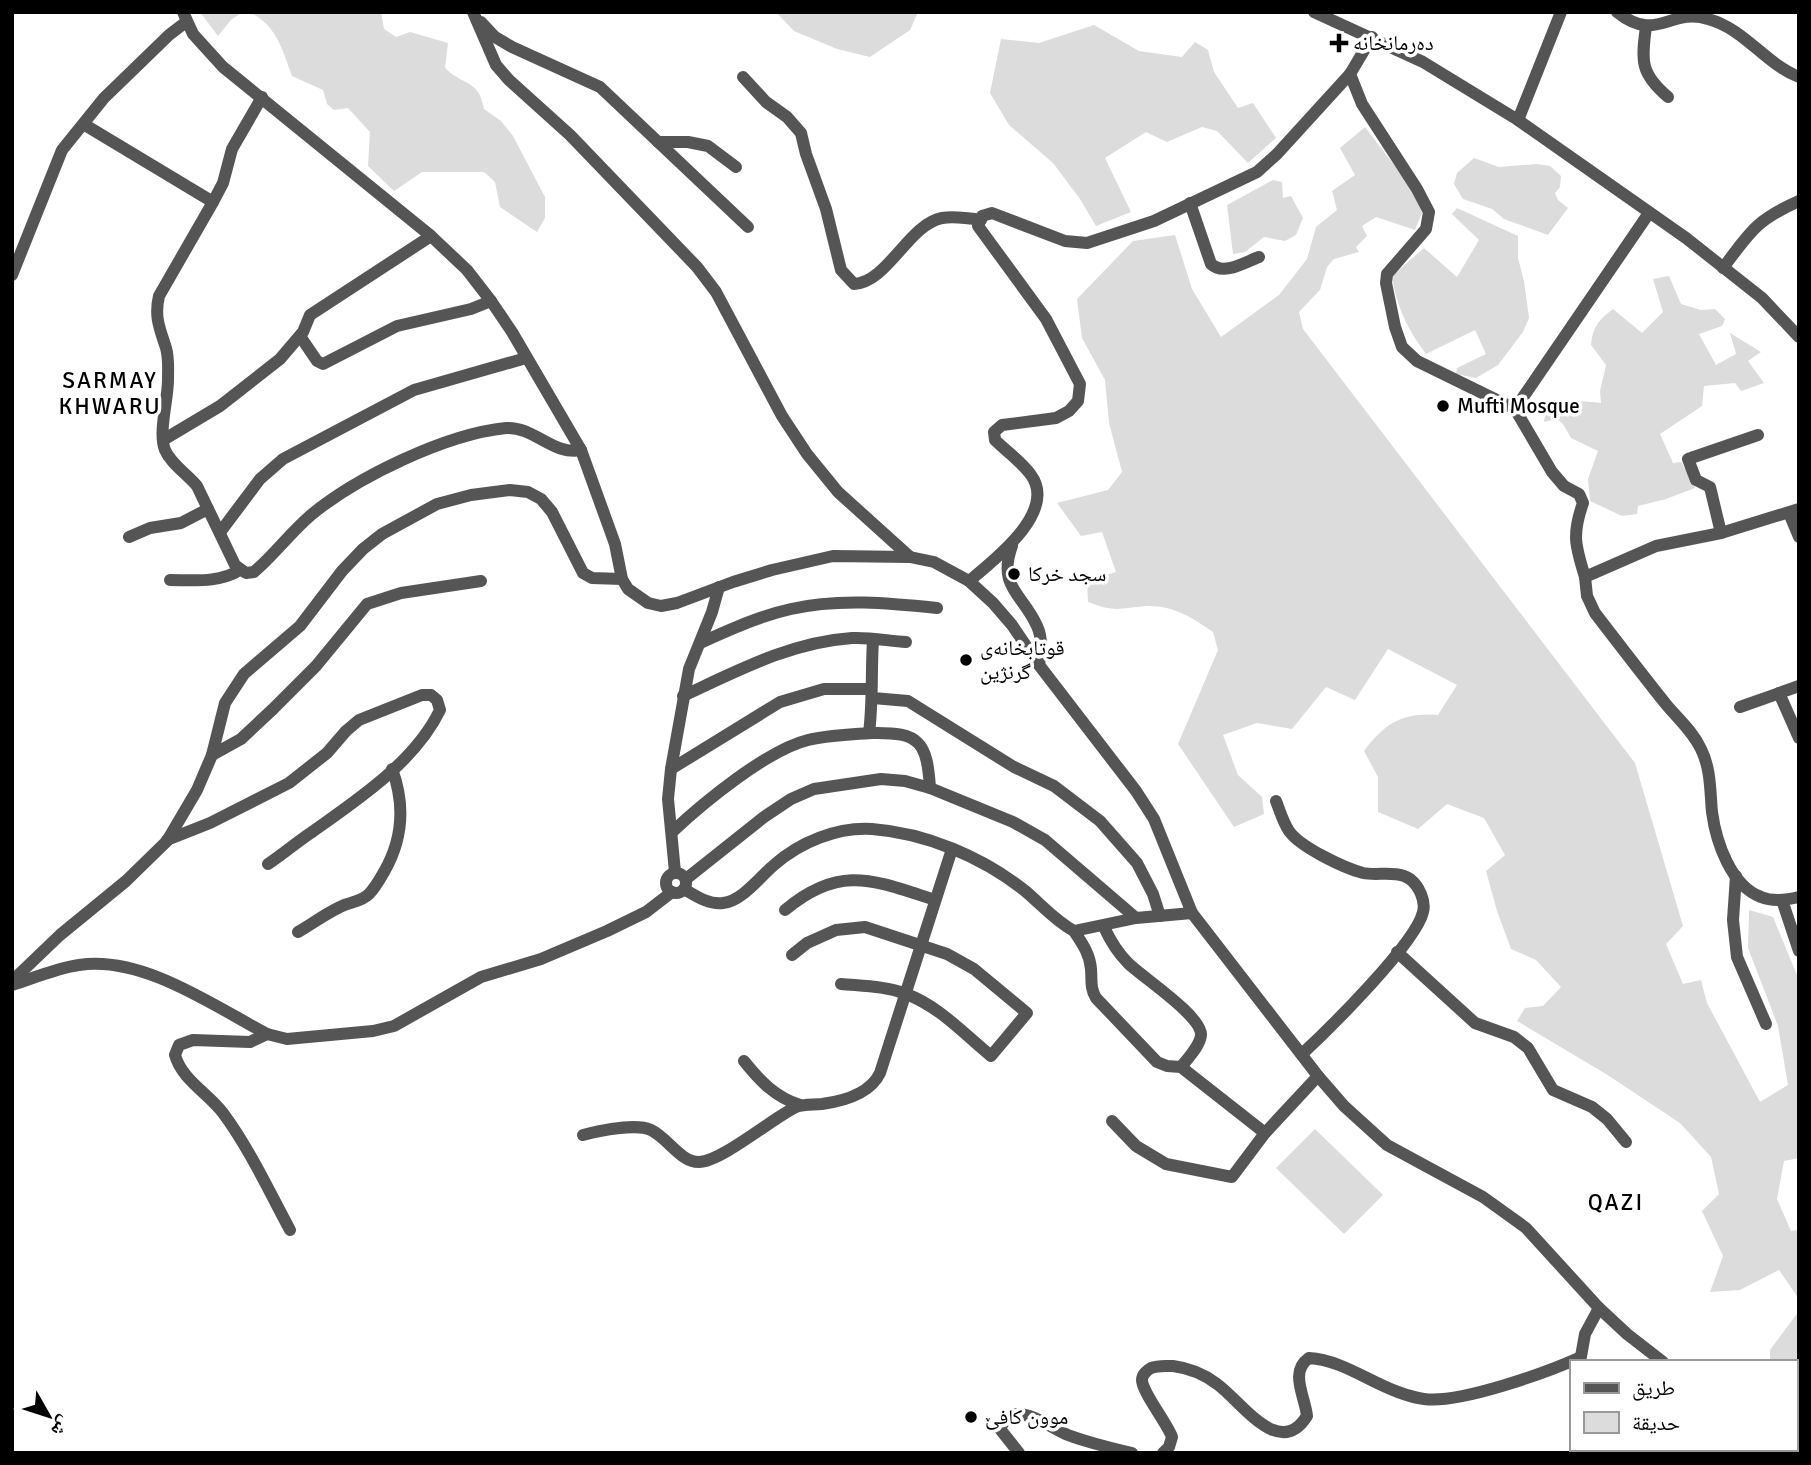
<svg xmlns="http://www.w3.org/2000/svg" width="1811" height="1465" viewBox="0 0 1811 1465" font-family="Signika,'Noto Naskh Arabic',sans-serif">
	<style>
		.green { fill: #dcdcdc }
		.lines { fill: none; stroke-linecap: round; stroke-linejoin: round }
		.minor { stroke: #555; stroke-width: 12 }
		.poi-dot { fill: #000; stroke: #fff; stroke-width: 2.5 }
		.labels { text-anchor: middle; stroke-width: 7; stroke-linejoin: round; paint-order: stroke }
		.poi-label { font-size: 21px; fill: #000; stroke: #fff; text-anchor: start }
		.neighbourhood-label { font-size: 23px; letter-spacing: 2px; fill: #000; stroke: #fff }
	</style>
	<rect width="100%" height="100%" fill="#fff"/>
	<g class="green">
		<path d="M200 12H242L231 20 218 36Z"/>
		<path d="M249 12H381L384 29 396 37 410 32 448 43 445 68C463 86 479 79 484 109L501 121 513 136 545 197V218L537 232 500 207 495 182 484 172H422L394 191 368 166 370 132 348 108 334 110 327 104 323 90 292 76C283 51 276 24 249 12Z"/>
		<path d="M776 12H918L910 30 870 57 837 49 794 31Z"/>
		<path d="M1094 25 1139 51 1182 57 1195 42 1208 50 1214 72 1238 108 1253 103 1276 138 1248 163 1217 131 1202 127 1167 142 1146 132 1105 158 1131 212 1096 226 1080 199 1053 163 1009 125 990 93 1001 39 1039 43Z"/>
		<path d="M1365 127 1413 190 1422 213 1415 230 1376 217 1362 226 1367 236 1356 247 1359 252 1334 259 1327 267 1320 290 1299 312 1303 329 1635 763 1683 926 1666 944 1683 984 1701 980 1707 1003 1760 1102 1788 1085 1778 1026 1748 948 1749 910 1773 917 1799 980V1158L1784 1161 1777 1199 1791 1231 1799 1230V1299L1779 1270 1740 1290 1710 1292 1723 1256 1702 1211 1719 1194 1711 1157 1680 1123 1606 1074 1517 1021 1525 1008 1543 1006 1561 987 1536 960 1511 949 1497 911 1486 871 1505 855 1484 818 1447 804 1418 829 1378 812V777L1364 751C1385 723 1403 712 1438 715L1457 685 1388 649 1355 700 1326 687 1292 729 1257 723 1223 735 1238 775 1262 797 1264 814 1234 827 1178 744 1218 650 1213 632C1193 618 1173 605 1147 606 1120 608 1116 613 1088 602L1087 581 1116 572 1102 532 1081 536 1057 503 1108 490 1122 472 1109 423 1105 380 1082 338 1077 299 1133 241 1175 235 1192 289 1221 337 1279 295 1307 259 1316 227 1337 210 1332 191 1355 175 1340 148Z"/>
		<path d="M1474 158 1499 167 1536 164 1550 166 1561 176 1560 187 1555 193 1558 200 1568 208 1548 235 1504 219 1492 209 1463 199 1454 184 1457 173Z"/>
		<path d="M1273 180 1282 182 1283 198 1291 196 1303 218 1296 235 1285 241 1264 237 1245 252 1233 254 1227 205Z"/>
		<path d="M1457 208 1518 236V258L1524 281 1529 318 1523 332 1498 365 1476 378 1456 374 1457 368 1486 354 1475 330 1426 354C1408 330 1396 306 1392 276L1424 248 1457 277 1479 240 1452 214Z"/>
		<path d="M1669 276 1681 304 1701 310 1715 309 1725 319 1722 326 1699 334 1716 365 1736 354 1730 333 1761 352 1748 361 1764 383 1741 391 1735 383 1704 386 1702 406 1660 434 1673 463 1681 462 1685 469H1689L1695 488 1666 499 1638 506 1637 514 1622 516 1590 501 1588 479 1598 451 1571 438 1563 424 1557 419 1544 422C1547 395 1581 401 1601 403L1600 391 1606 365 1591 345C1593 326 1599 320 1613 309L1642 333 1663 312 1653 279Z"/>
		<path d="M1315 1129 1383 1195 1344 1234 1276 1168Z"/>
		<path d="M1799 1311V1369H1795V1362H1770V1350Z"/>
	</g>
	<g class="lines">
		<g class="minor">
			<path d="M183 12 193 34 223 67 431 236 467 270 491 301 512 332 581 450 615 544 622 579 628 589 648 603 661 606 677 603 733 582 772 570 833 556 910 557 934 562 969 581 993 603 1012 625 1039 665 1136 791 1154 819 1192 913 1318 1076 1344 1106 1387 1145 1483 1197 1526 1228 1599 1308 1627 1334 1663 1362"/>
			<path d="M473 12 496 65 509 80 570 135 697 267 716 292 782 416 807 454 838 492 910 557"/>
			<path d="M1314 12 1423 62 1518 120 1686 238 1762 298 1799 337"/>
			<path d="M1617 12C1657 44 1670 7 1708 19 1745 29 1764 63 1799 77"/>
			<path d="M481 22 495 37 512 47 600 87 748 227"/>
			<path d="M1646 27C1641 62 1641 74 1668 97"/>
			<path d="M1350 74 1362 104 1417 189 1429 212 1426 229 1387 274 1386 283 1395 327 1402 347 1417 361 1515 409 1552 472 1564 486 1579 494 1583 503C1572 534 1575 545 1585 577L1656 546 1721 533 1799 509"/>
			<path d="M743 77 766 102 787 117 801 133 806 154 826 209 841 270 854 284C887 283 909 224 942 218 954 216 968 218 981 220"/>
			<path d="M262 97 232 149 223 183 213 202 159 296C154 317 160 329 166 348 169 358 168 370 168 380 168 400 158 433 165 450 171 464 187 474 197 486L235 565 246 573 254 572C274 555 290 533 311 515 357 477 446 434 506 428 534 426 553 456 581 450"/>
			<path d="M1518 120 1561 12"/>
			<path d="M85 125 213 202"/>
			<path d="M658 142H688L708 146 736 167"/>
			<path d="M1190 203 1211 264C1224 276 1245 262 1259 257"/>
			<path d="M1723 268C1750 232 1756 220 1799 201"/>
			<path d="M12 275 62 150 104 98 169 35 186 22"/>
			<path d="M300 336 317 361 323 364 397 326 471 309 491 301"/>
			<path d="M1515 409 1649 213"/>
			<path d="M163 440 220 406 280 359 303 332 310 315 431 236"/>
			<path d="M1789 513 1799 537"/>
			<path d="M221 531 260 479 283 459 414 390 526 358"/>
			<path d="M1721 533 1710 487 1696 480 1688 459 1758 435"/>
			<path d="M129 537 150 528 181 523 208 509"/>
			<path d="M1012 546C997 587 1023 594 1037 626 1043 639 1041 652 1039 665"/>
			<path d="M1585 577 1587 596 1595 613C1618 643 1641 673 1665 703 1677 718 1692 730 1701 749 1711 769 1710 791 1712 812 1716 842 1731 886 1761 897 1773 902 1787 900 1799 897"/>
			<path d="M170 580C194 580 219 583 240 570"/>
			<path d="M969 581C993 561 1058 512 1031 475 1022 462 1006 451 995 440L994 432 1002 425 1056 418 1069 411 1078 401 1080 384 1046 319 978 226 982 216 992 213 1065 241 1087 243 1154 221 1257 172 1277 154 1350 74 1372 37"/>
			<path d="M700 643C729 630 759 616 791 609 838 598 890 603 937 608"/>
			<path d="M1779 693 1799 738"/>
			<path d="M683 696C737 671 791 642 852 638 869 637 889 641 906 642"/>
			<path d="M873 698 908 701 1014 767 1054 786 1100 821 1137 863 1153 894 1160 916"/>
			<path d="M1740 707 1799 686"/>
			<path d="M869 733C873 702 871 672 873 640"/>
			<path d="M212 755 241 739 273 709 316 666 367 604 401 593 481 581"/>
			<path d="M671 769 780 702 824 689H871"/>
			<path d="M1276 801C1280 811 1283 822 1289 831 1300 847 1344 868 1363 873 1377 876 1397 870 1410 879 1419 886 1426 901 1423 912 1416 943 1329 1029 1302 1054"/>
			<path d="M672 832C703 803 767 750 808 740 828 735 852 734 872 733 920 732 927 742 930 788"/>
			<path d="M167 840 210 823 289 783 327 753 346 731 359 720 422 695H431L437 700 440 710C415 762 357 800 312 832 297 842 283 854 268 864"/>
			<path d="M675 872 668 799 671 769 689 669 712 612 719 587"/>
			<circle cx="676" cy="883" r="10"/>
			<path d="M1736 876 1733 920 1737 957 1766 1024"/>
			<path d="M686 879 764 817 791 799 814 789 881 779 905 781 930 788 1013 822 1045 840 1136 918"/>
			<path d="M684 889C696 896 709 905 723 903 742 901 760 877 774 865 800 842 837 827 872 829 926 833 982 857 1024 890 1041 904 1054 920 1074 931L1136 918 1192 913"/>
			<path d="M1782 900 1799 951"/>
			<path d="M785 910C840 864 873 880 935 900"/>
			<path d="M1104 927C1110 940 1117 952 1128 963 1142 977 1202 1016 1201 1035 1200 1046 1188 1058 1181 1067"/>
			<path d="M1074 931C1082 943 1090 954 1091 969 1092 981 1090 988 1096 998L1157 1062 1167 1066 1181 1067 1265 1133"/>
			<path d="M298 932C312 924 325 914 340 907 350 902 361 902 369 894 375 888 380 879 384 872 403 839 405 804 392 769"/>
			<path d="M1397 952 1475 1023 1514 1037 1528 1048 1553 1090 1592 1107 1607 1119 1626 1142"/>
			<path d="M792 955 807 943 836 930 865 927 947 954 974 969 1027 1013 991 1056C964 1034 939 1006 906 994 886 986 862 986 841 984"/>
			<path d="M12 981 60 935 126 881 167 841 197 790 212 755 225 703 244 674 300 626 342 571 363 549 382 534 437 504 471 495 510 490 528 492 541 499 552 512 583 573 592 578 622 579"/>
			<path d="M12 985C34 978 57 968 79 965 142 955 214 1006 267 1034L287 1039 373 1031 394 1026 481 977 541 959 607 931 646 912 672 892"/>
			<path d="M267 1034 250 1042 193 1040 179 1045 175 1055C182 1080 208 1093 223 1113 249 1148 269 1191 290 1230"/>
			<path d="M744 1061C760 1081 775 1097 800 1105"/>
			<path d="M1112 1121 1136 1146 1166 1164 1232 1177 1265 1133 1318 1076"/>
			<path d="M583 1135C599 1131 636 1123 651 1130 668 1138 680 1162 699 1162 721 1162 774 1117 796 1107 804 1104 813 1105 822 1104 844 1101 870 1094 880 1073L952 849"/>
			<path d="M1580 1362 1585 1334 1599 1308"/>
			<path d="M1795 1396 1799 1395"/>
			<path d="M1664 1449 1666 1453"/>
			<path d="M1019 1453 1000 1429 1007 1416C1028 1408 1049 1427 1068 1435 1089 1443 1111 1448 1132 1453"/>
			<path d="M1163 1453 1169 1447 1172 1437C1167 1423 1142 1392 1142 1380 1142 1375 1147 1370 1151 1368 1158 1365 1166 1366 1173 1366 1189 1368 1204 1374 1217 1384 1242 1402 1279 1460 1307 1416 1305 1396 1289 1372 1309 1358 1341 1360 1368 1381 1398 1392 1406 1395 1416 1398 1424 1399 1459 1404 1545 1373 1579 1358"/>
		</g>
	</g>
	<g class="poi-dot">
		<path d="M1335.5 32.5h7v7h7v7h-7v7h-7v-7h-7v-7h7z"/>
		<circle cx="1443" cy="406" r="7"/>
		<circle cx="1014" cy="574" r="7"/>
		<circle cx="966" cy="660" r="7"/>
		<circle cx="971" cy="1417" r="7"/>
	</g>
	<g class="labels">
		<g class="poi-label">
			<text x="1353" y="50">دەرمانخانە</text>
			<text x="1457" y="413">Mufti Mosque</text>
			<text x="1028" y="581">سجد خركا</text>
			<text x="980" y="655">قوتابخانەی<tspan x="980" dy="24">گرنژین</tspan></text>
			<text x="985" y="1424">موون کافێ</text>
		</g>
		<g class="neighbourhood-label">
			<text x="110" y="388">SARMAY<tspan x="110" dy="26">KHWARU</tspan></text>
			<text x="1616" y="1210">QAZI</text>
		</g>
	</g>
	<rect width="1811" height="1465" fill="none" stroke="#000000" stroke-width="28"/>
	<rect x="1570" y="1360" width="228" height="91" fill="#ffffff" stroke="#999999" stroke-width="2"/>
	<rect x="1584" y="1383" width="35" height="10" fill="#555555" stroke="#999999" stroke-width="2"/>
	<text x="1632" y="1395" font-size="21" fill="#000000">طريق</text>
	<rect x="1584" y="1412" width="35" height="21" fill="#dcdcdc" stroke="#999999" stroke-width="2"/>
	<text x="1632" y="1430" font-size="21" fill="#000000">حديقة</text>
	<g transform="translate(49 1416) rotate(129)" stroke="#ffffff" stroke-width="5" paint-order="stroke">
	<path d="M0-5L12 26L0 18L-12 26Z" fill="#000000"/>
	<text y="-10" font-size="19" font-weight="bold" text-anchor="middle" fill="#000000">ش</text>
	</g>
</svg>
